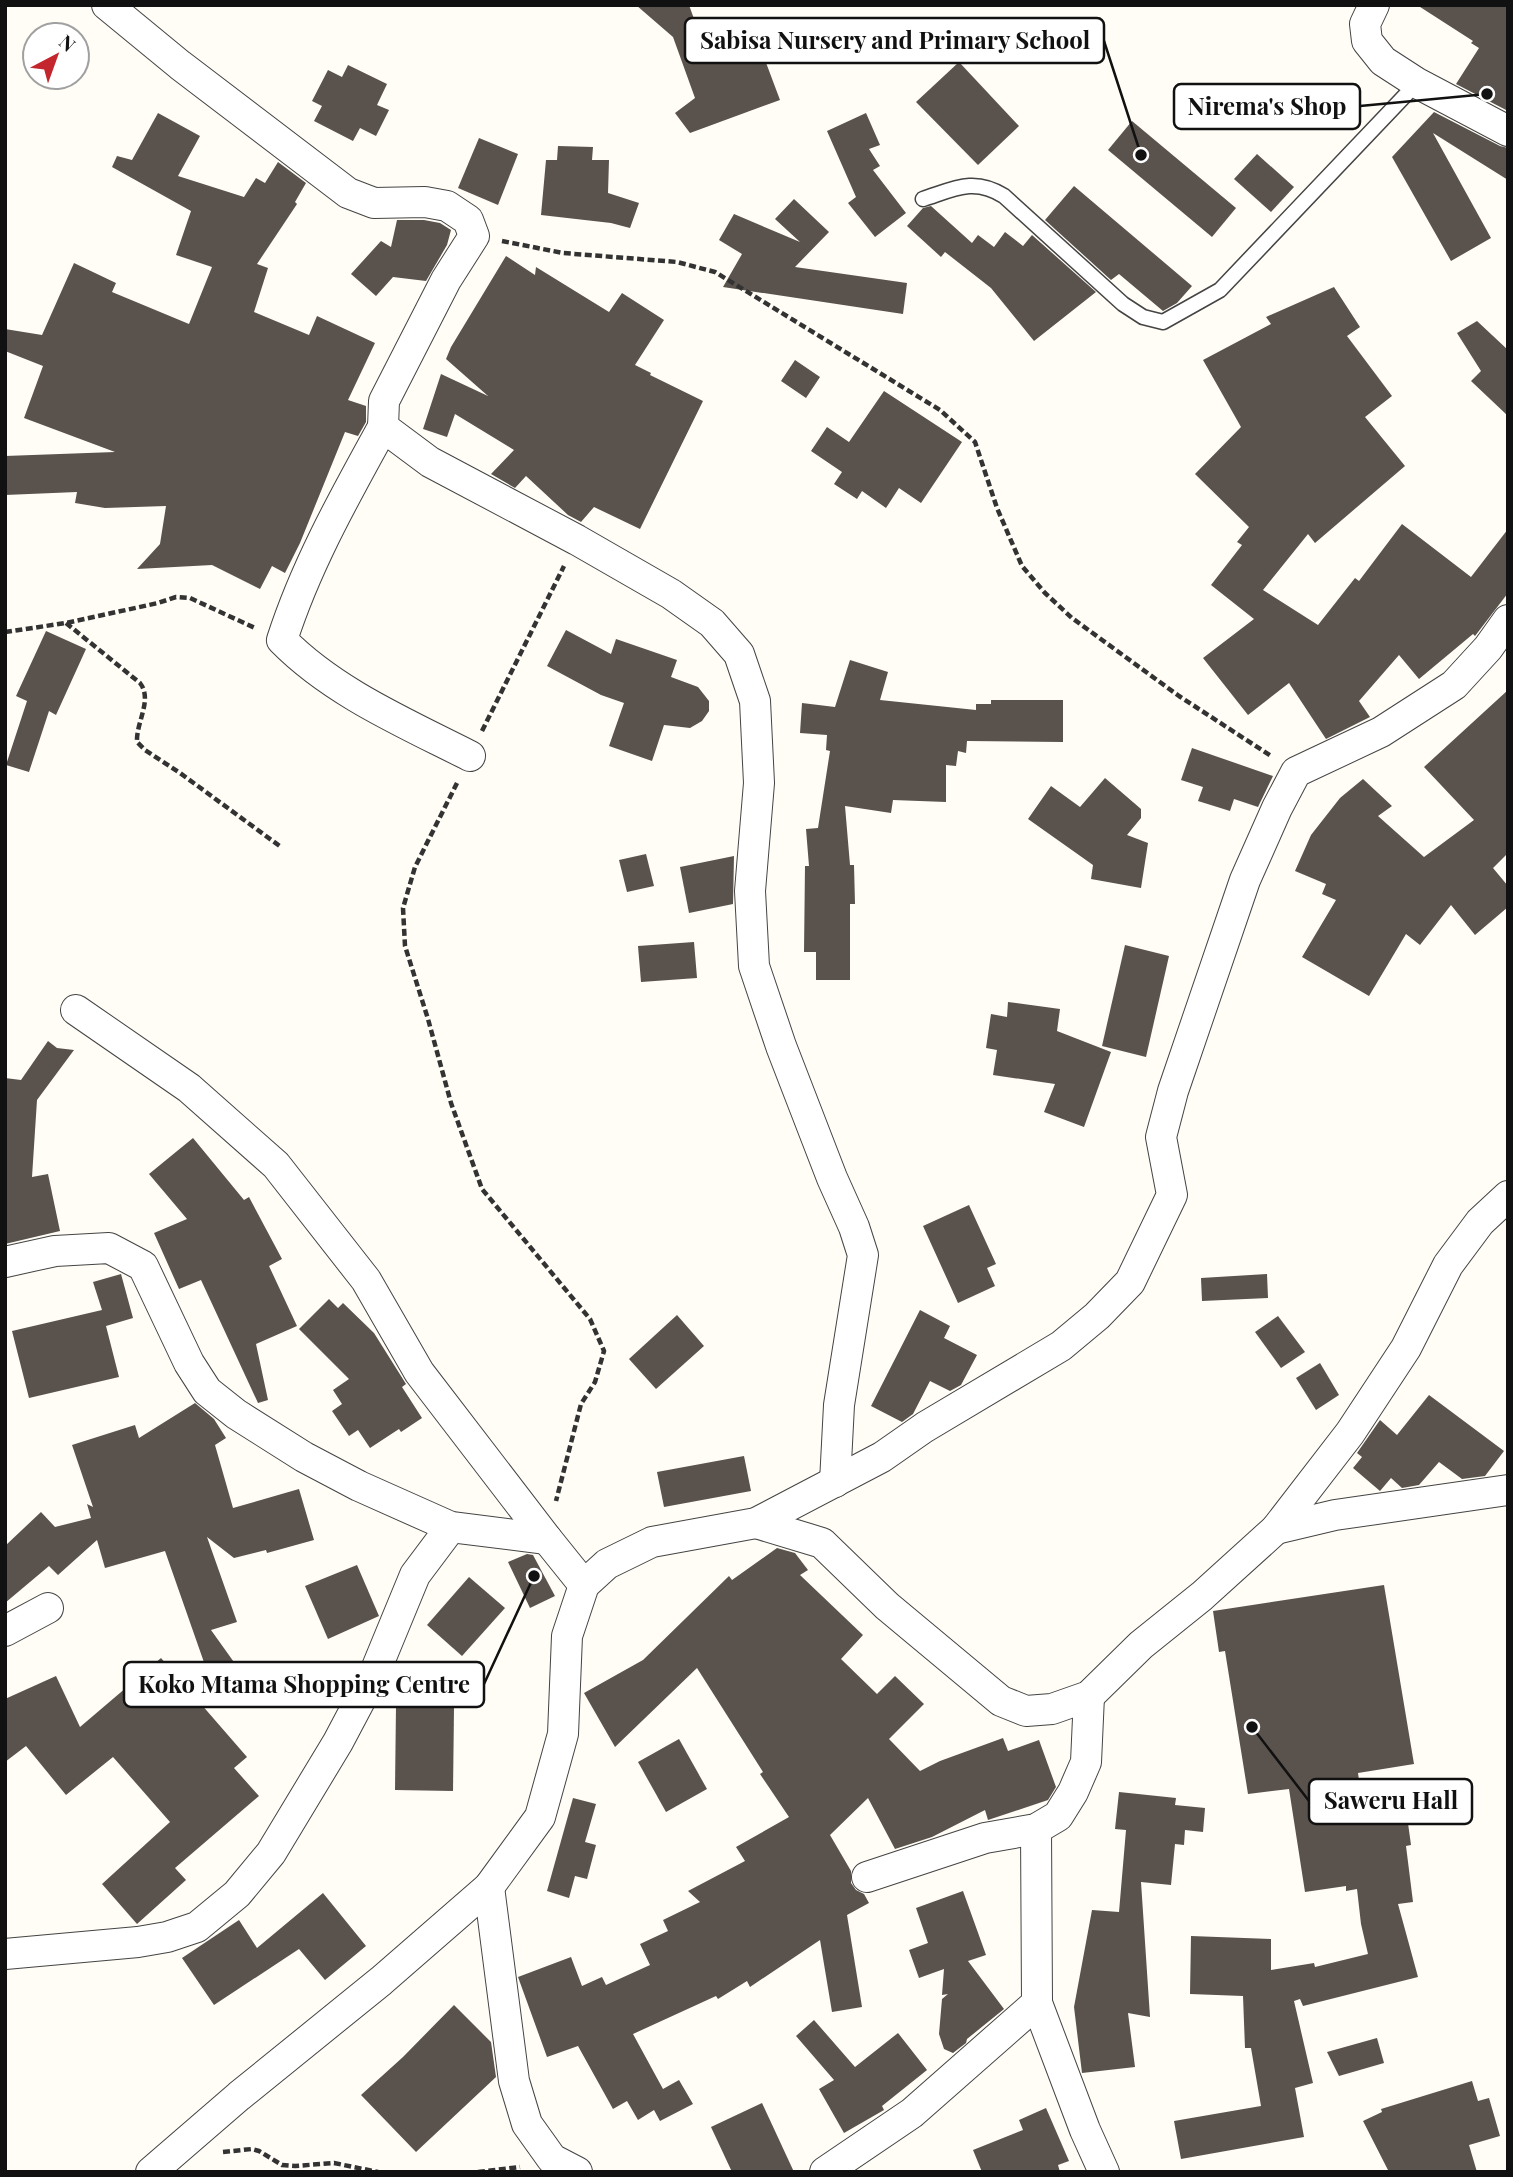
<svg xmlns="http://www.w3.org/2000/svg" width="1513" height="2177" viewBox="0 0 1513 2177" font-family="'Playfair Display',serif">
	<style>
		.building { fill: #5a524d }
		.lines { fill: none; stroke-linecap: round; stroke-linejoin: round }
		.lane-casing { stroke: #444; stroke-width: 17 }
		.street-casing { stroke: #444; stroke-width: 32 }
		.path { stroke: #333; stroke-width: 4.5; stroke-dasharray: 7 3.5; stroke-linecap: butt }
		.lane { stroke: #fff; stroke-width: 14 }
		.street { stroke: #fff; stroke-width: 30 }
		.leader { fill: none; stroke: #111; stroke-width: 2.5 }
		.callout-dot { fill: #111; stroke: #fff; stroke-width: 2.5 }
		.callout { fill: #fff; stroke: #111; stroke-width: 2.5 }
		.callout-label { font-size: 24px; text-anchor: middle; font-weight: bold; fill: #111 }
	</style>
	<rect width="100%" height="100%" fill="#fffdf5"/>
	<g class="building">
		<path d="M636 5H689L707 55 756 36 780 100 690 133 675 113 695 98 673 37Z"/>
		<path d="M1417 5H1508V111L1456 84 1479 48 1471 43 1473 41Z"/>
		<path d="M959 62 1019 126 978 165 916 102Z"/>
		<path d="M348 65 387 84 377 105 389 110 376 136 360 128 353 141 314 121 322 106 312 101 328 70 342 77Z"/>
		<path d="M1434 112 1500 146 1508 148V180L1433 133 1491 238 1451 261 1392 157Z"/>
		<path d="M158 113 200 136 178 176 244 197 256 178 265 183 278 162 306 183 295 202 297 204 257 264 268 268 254 312 309 335 317 316 375 343 348 400 366 406V422L358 436 345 432 300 543 285 573 272 566 260 589 212 565 137 569 160 544 166 506 105 508 75 503 77 492 5 495V456L115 452 24 418 43 366 5 351V329L42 335 74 263 116 283 112 292 189 324 212 267 176 255 191 211 112 167 117 156 132 160Z"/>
		<path d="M866 113 880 145 869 149 880 166 873 170 906 213 875 237 848 203 856 197 827 131Z"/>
		<path d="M1132 121 1236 208 1212 237 1108 150Z"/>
		<path d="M479 138 518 154 498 205 458 188Z"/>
		<path d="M558 146 593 147 592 160H609L608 193 639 203 630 228 611 223 541 215 546 160H557Z"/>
		<path d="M1257 154 1294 187 1271 212 1234 179Z"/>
		<path d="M1074 186 1192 286 1177 303 1163 311 1119 274 1111 280 1045 220Z"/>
		<path d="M794 199 829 232 795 267 907 283 903 314 723 287 742 254 719 240 734 214 800 242 775 219Z"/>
		<path d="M931 206 972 243 978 235 994 247 1005 232 1023 246 1032 235 1096 292 1034 341 991 288 945 252 941 257 907 226 923 208Z"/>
		<path d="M397 220H424L440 223 451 230 447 245 426 281 393 277 376 296 351 274 381 241 391 247Z"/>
		<path d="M506 256 535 275 536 267 609 312 622 293 664 320 635 365 651 373 650 375 703 401 640 529 594 507 581 522 568 515 526 476 515 488 491 474 514 450 455 414 447 437 423 429 441 374 488 396 446 359 451 347Z"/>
		<path d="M1334 287 1360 327 1347 336 1392 396 1365 417 1405 466 1315 543 1308 534 1263 590 1318 625 1355 578 1359 581 1402 524 1471 577 1508 529V593L1475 636 1473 634 1419 679 1399 655 1359 701 1370 717 1326 739 1289 683 1248 715 1203 658 1254 619 1211 585 1242 545 1237 542 1249 527 1195 474 1241 427 1203 360 1271 324 1266 317Z"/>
		<path d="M1477 321 1508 350V416L1471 381 1481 371 1457 333Z"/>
		<path d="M795 360 820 377 806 398 781 381Z"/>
		<path d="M884 391 962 442 921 503 899 488 886 508 862 491 857 499 834 484 842 472 811 451 827 427 849 442Z"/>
		<path d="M566 630 611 654 616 639 677 660 671 677 698 687 709 701V711L702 721 690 728 664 725 652 761 609 746 624 703 601 695 547 666Z"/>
		<path d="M46 631 86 649 56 715 49 711 29 772 6 765 27 701 16 696Z"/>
		<path d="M850 660 888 672 880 700 976 710V704H991V700H1063V742L967 741 966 753 958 751 956 766 946 765V802L893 800 891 813 845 806 850 865H854L855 904H850V980H816V952H804L805 866H809L806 829 818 828 830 751 826 750 827 735 800 733 802 703 835 707Z"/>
		<path d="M1508 690V853L1493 868 1508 886V907L1475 935 1451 905 1420 945 1406 934 1369 996 1302 957 1336 900 1322 894 1326 884 1295 871 1311 835 1340 798 1363 779 1392 806 1378 816 1424 857 1474 820 1424 767Z"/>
		<path d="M1192 748 1273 776 1258 807 1234 799 1230 811 1198 801 1203 787 1181 780Z"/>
		<path d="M1105 778 1141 809V818L1127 835 1148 843 1141 888 1091 879 1093 865 1028 819 1051 786 1080 807Z"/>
		<path d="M646 854 654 886 627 892 619 860Z"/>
		<path d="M734 856 733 904 689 913 680 867Z"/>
		<path d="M694 942 697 978 641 982 638 946Z"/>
		<path d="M1125 945 1169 956 1146 1057 1102 1046Z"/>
		<path d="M1008 1002 1060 1009 1057 1031 1111 1052 1084 1127 1044 1112 1055 1084 993 1075 997 1050 986 1048 991 1014 1007 1017Z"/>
		<path d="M48 1041 57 1048 74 1050 37 1100 32 1177 48 1174 60 1231 5 1244V1078L21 1080Z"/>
		<path d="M193 1138 244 1200 249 1197 282 1259 269 1266 297 1326 256 1344 268 1400 258 1403 201 1280 179 1289 154 1233 187 1219 149 1174Z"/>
		<path d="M969 1205 996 1264 987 1268 995 1286 958 1303 923 1226Z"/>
		<path d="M121 1274 133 1318 106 1326 119 1377 29 1398 12 1331 102 1310 93 1282Z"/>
		<path d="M1267 1274 1268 1298 1202 1301 1201 1278Z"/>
		<path d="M329 1299 338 1308 343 1303 374 1333 406 1384 402 1387 422 1418 401 1432 399 1429 370 1448 358 1430 349 1436 332 1411 342 1404 333 1390 349 1379 299 1329Z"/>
		<path d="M920 1310 950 1326 944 1338 977 1355 961 1385 950 1391 930 1381 913 1414 902 1422 871 1406Z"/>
		<path d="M677 1315 704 1346 656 1389 629 1359Z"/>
		<path d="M1278 1316 1305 1352 1281 1368 1255 1332Z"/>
		<path d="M1320 1363 1339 1395 1316 1410 1296 1378Z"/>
		<path d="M1429 1395 1504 1451 1485 1476 1462 1479 1439 1462 1419 1485 1402 1488 1391 1478 1380 1491 1353 1468 1362 1457 1357 1453 1380 1420 1397 1435Z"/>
		<path d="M195 1403 214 1419 226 1438 215 1445 233 1508 299 1489 314 1540 267 1553 266 1550 234 1558 207 1537 237 1622 211 1630 251 1686 220 1708 165 1551 105 1568 97 1540 58 1575 49 1566 5 1603V1546L41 1512 55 1527 91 1518 87 1504 93 1507 72 1445 135 1425 139 1438Z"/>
		<path d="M744 1456 751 1491 664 1507 657 1472Z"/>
		<path d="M777 1548 795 1553 808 1570 800 1575 863 1635 841 1659 877 1694 895 1676 924 1704 889 1739 920 1771 940 1761 1003 1738 1008 1751 1039 1740 1056 1787 1048 1800 988 1820 985 1810 932 1837 895 1849 868 1798 830 1835 851 1871V1883L856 1890 864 1894 869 1903 847 1915 862 2007 832 2012 820 1940 750 1987 747 1981 718 1999 716 1996 633 2034 663 2089 679 2080 693 2104 660 2121 654 2110 638 2120 627 2101 613 2109 578 2046 547 2057 518 1977 571 1957 582 1986 602 1977 606 1985 650 1965 640 1944 668 1931 663 1920 700 1902 688 1891 745 1861 736 1847 789 1817 760 1774 763 1772 697 1668 615 1747 584 1693 643 1660 729 1576 732 1580Z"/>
		<path d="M527 1554 533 1555 555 1596 530 1608 508 1562Z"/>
		<path d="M357 1565 379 1616 328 1639 305 1586Z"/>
		<path d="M469 1577 505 1608 462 1656 427 1625Z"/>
		<path d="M1384 1585 1414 1764 1358 1773 1365 1821 1407 1816 1411 1845 1406 1846 1413 1902 1398 1904 1418 1977 1303 2006 1300 1999 1294 2001 1313 2083 1295 2088 1304 2137 1181 2159 1174 2121 1261 2106 1251 2048H1245L1243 1996 1190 1994 1191 1936 1271 1939V1970L1314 1963 1315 1967 1368 1954 1361 1924 1357 1889 1346 1891V1886L1305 1892 1289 1789 1248 1794 1225 1651 1219 1652 1213 1611Z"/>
		<path d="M161 1658 247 1757 234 1768 259 1796 175 1868 186 1880 137 1924 102 1884 170 1822 113 1757 66 1795 26 1746 5 1762V1699L56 1676 80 1727Z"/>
		<path d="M396 1706 454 1708 453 1791 395 1790Z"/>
		<path d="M679 1739 707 1789 666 1812 638 1762Z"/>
		<path d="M1119 1792 1176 1798 1175 1805 1205 1808 1203 1832 1185 1830 1184 1845 1175 1844 1171 1885 1141 1882 1150 2017 1128 2013 1135 2067 1082 2073 1074 2007 1092 1910 1119 1912 1126 1830 1115 1829Z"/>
		<path d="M573 1798 596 1804 585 1842 596 1845 587 1879 575 1876 569 1898 547 1891Z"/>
		<path d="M963 1891 986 1955 968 1961 1004 2009 967 2039 966 2043 953 2053 944 2049 939 2034 942 1999 948 1994 942 1995 944 1969 919 1978 909 1950 928 1943 916 1908Z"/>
		<path d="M323 1893 366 1946 325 1980 299 1949 214 2005 182 1958 239 1920 257 1948Z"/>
		<path d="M454 2005 491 2042 496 2077 416 2152 361 2095 403 2057Z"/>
		<path d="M814 2020 855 2067 898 2033 927 2070 882 2106 884 2110 844 2133 819 2089 834 2080 796 2036Z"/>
		<path d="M1377 2038 1384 2063 1339 2076 1327 2052Z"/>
		<path d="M1472 2081 1478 2101 1489 2098 1500 2136 1469 2145 1477 2172H1389L1363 2121 1382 2112 1381 2109Z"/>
		<path d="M762 2103 794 2172H732L711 2127Z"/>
		<path d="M1046 2108 1069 2161 1058 2165 1060 2172H982L973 2150 1023 2130 1019 2120Z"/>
	</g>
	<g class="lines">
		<g class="lane-casing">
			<path id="lane" d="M923 199C954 189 974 177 1004 196L1123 304 1143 317 1163 322 1220 290 1417 83"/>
		</g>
		<g class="street-casing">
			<g id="street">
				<path d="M107 5 180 65 348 193 374 203 425 202 447 206 468 220 474 236 446 280 384 401 383 427 430 462 577 540 671 594 712 623 739 654 755 701 759 783 750 891 754 966 781 1046 832 1178 854 1227 863 1255 839 1405 835 1482"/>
				<path d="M1374 5 1365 24 1367 41 1383 61 1417 83 1508 131"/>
				<path d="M383 427C345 496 306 565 282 640 333 692 405 723 470 756"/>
				<path d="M76 1010 189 1088 276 1165 366 1280 419 1372 547 1539 584 1585"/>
				<path d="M5 1262 55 1251 109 1248 143 1266 189 1363 207 1391 236 1414 304 1457 359 1486 451 1527 547 1539"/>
				<path d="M756 1523 822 1543 887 1606 1001 1701 1026 1711 1052 1709 1089 1696 1141 1645 1202 1596 1276 1529 1350 1433 1406 1348 1448 1265 1480 1222 1508 1196"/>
				<path d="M1276 1529 1335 1515 1508 1490"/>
				<path d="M5 1631 48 1608"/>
				<path d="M867 1877 985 1838 1036 1829 1058 1816 1073 1792 1086 1762 1089 1696"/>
				<path d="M489 1887 514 2081 527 2124 552 2159 577 2172"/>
				<path d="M5 1954 138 1942 167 1937 197 1927 237 1894 271 1853 338 1742 375 1672 415 1575 451 1527"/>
				<path d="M1037 2003 1085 2130 1104 2172"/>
				<path d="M151 2172 239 2096 381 1981 489 1887 540 1817 563 1734 567 1636 584 1585 607 1564 652 1542 756 1523 882 1457 925 1427 1061 1346 1097 1316 1130 1282 1172 1195 1161 1137 1173 1091 1245 880 1277 808 1296 772 1381 732 1454 685 1488 648 1508 620"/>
				<path d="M825 2172 912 2113 1037 2003 1036 1829"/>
			</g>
		</g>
		<g class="path">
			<path d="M502 241 563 253 677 262 715 272 940 410 975 442 997 508 1022 566 1045 593 1072 618 1179 696 1271 756"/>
			<path d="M66 623 140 683C153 700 136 722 137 742L145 750 180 773 281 847"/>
			<path d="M5 632 66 623 158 603 176 597 190 598 255 628"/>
			<path d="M482 731 564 566"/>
			<path d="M457 783 415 867 403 908 405 946 428 1019 451 1103 482 1189 590 1319 604 1351 595 1382 581 1404 556 1501"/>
			<path d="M223 2152 252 2149 259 2151 282 2165 295 2166 334 2163 378 2172"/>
			<path d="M478 2172 520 2167"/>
		</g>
		<use href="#lane" class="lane"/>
		<use href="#street" class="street"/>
	</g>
	<path class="leader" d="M1141 155L1104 41M1487 94L1360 106M534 1576L484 1684M1252 1727L1309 1801"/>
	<g class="callout-dot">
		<circle cx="1141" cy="155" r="7"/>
		<circle cx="1487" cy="94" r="7"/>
		<circle cx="534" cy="1576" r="7"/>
		<circle cx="1252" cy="1727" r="7"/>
	</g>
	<g class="callout">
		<rect x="685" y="18" width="419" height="45" rx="7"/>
		<rect x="1174" y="84" width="186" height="45" rx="7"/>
		<rect x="124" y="1662" width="360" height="45" rx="7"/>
		<rect x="1309" y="1779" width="163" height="45" rx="7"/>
	</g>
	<g class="callout-label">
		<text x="895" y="49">Sabisa Nursery and Primary School</text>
		<text x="1267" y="115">Nirema's Shop</text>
		<text x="304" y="1693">Koko Mtama Shopping Centre</text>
		<text x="1391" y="1809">Saweru Hall</text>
	</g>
	<rect width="1513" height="2177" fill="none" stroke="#111111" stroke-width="14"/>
	<g transform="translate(56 56) rotate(41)"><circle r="33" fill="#ffffff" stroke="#a0a0a0" stroke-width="2"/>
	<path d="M0-5L12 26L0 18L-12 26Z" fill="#c4262e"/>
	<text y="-10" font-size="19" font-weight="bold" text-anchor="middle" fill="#111111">N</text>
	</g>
</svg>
